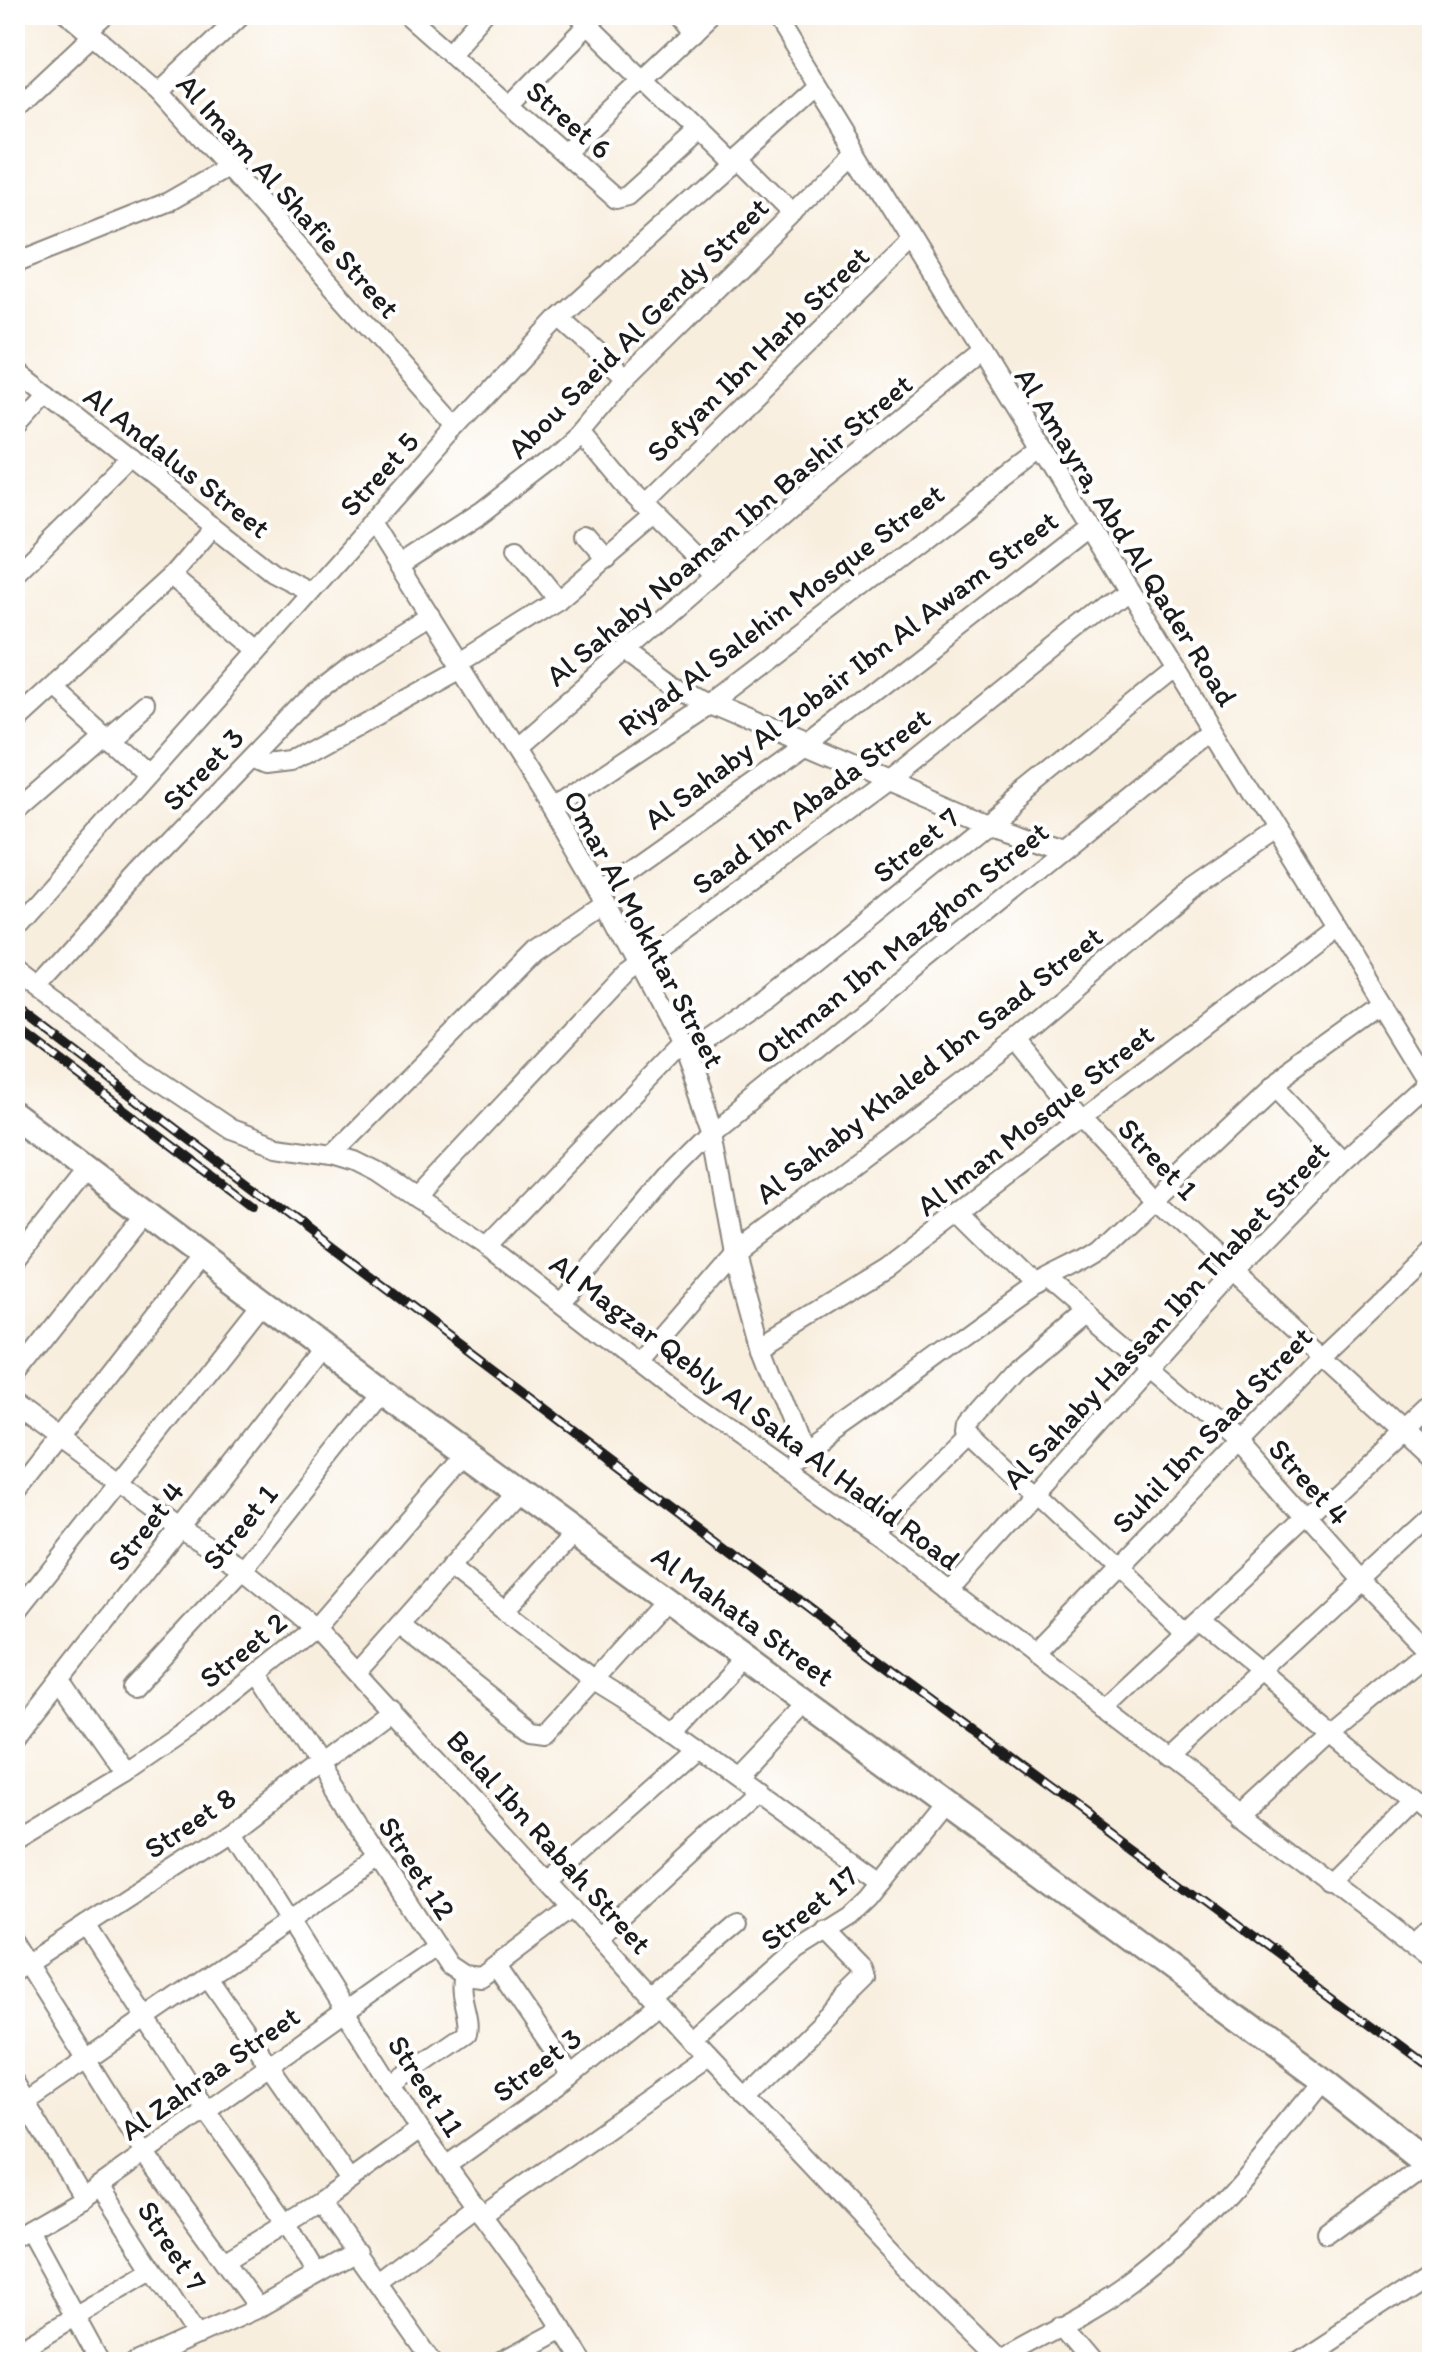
<svg xmlns="http://www.w3.org/2000/svg" width="1447" height="2377" viewBox="0 0 1447 2377" font-family="Itim,sans-serif">
	<style>
		.lines { fill: none; stroke-linecap: round; stroke-linejoin: round }
		.street-casing { stroke: #8a857d; stroke-width: 22 }
		.secondary-casing { stroke: #8a857d; stroke-width: 30 }
		.street { stroke: #fff; stroke-width: 18 }
		.secondary { stroke: #fff; stroke-width: 25 }
		.rail-casing { stroke: #1c1c1c; stroke-width: 10 }
		.rail { stroke: #fff; stroke-width: 6; stroke-dasharray: 19; stroke-linecap: butt }
		.labels { text-anchor: middle; stroke-width: 8; stroke-linejoin: round; paint-order: stroke }
		.street-label { font-size: 30px; fill: #1c1c1c; stroke: #fff }
	</style>
	<rect width="100%" height="100%" fill="#fff"/>
	<filter id="ink" filterUnits="userSpaceOnUse"><feTurbulence type="fractalNoise" baseFrequency=".01" numOctaves="2"/><feDisplacementMap in="SourceGraphic" scale="20" xChannelSelector="R" yChannelSelector="G"/><feConvolveMatrix kernelMatrix="1 2 1 2 8 2 1 2 1" color-interpolation-filters="sRGB"/></filter>
	<filter id="wash" filterUnits="userSpaceOnUse"><feTurbulence type="fractalNoise" baseFrequency=".0048" numOctaves="4" result="noise"/><feDisplacementMap in="SourceGraphic" scale="40" xChannelSelector="R" yChannelSelector="G"/><feGaussianBlur stdDeviation="2.25" result="paint"/><feColorMatrix in="noise" values="0 0 0 0 0 0 0 0 0 0 0 0 0 0 0 0 0 1.4 0 .05"/><feComposite in="paint" operator="in"/></filter>
	<g filter="url(#wash)">
		<rect width="100%" height="100%" fill="#f8eede"/>
	</g>
	<g filter="url(#ink)">
		<g class="lines">
			<g class="street-casing">
				<g id="street">
					<path d="M67 12 160 92 458 427"/>
					<path d="M404 12 616 199 627 196 698 132"/>
					<path d="M575 12 731 164"/>
					<path d="M674 12 691 34"/>
					<path d="M772 12 1434 1090"/>
					<path d="M89 31 110 12"/>
					<path d="M449 52 485 12"/>
					<path d="M160 92 244 12"/>
					<path d="M510 105 601 12"/>
					<path d="M12 111 93 35"/>
					<path d="M564 153 714 12"/>
					<path d="M738 158 793 213"/>
					<path d="M12 264 168 202 229 167"/>
					<path d="M560 318 626 377"/>
					<path d="M12 368 272 572 311 592"/>
					<path d="M579 433 620 482 714 575"/>
					<path d="M12 436 48 396"/>
					<path d="M642 505 912 241"/>
					<path d="M372 524 551 809 599 892 685 1056 713 1132 735 1251 761 1345 803 1453"/>
					<path d="M586 535 607 559"/>
					<path d="M517 548 558 600"/>
					<path d="M399 566 481 513 548 461 579 433 626 377 856 150"/>
					<path d="M171 576 259 650"/>
					<path d="M12 577 130 460"/>
					<path d="M628 650 680 688 708 704 987 823 1062 849"/>
					<path d="M459 662 558 600 655 517"/>
					<path d="M50 687 148 775"/>
					<path d="M12 721 171 576 214 526"/>
					<path d="M107 739 145 706"/>
					<path d="M514 750 805 496 982 354"/>
					<path d="M251 759 265 765 290 762 462 667"/>
					<path d="M551 809 708 704 1040 450"/>
					<path d="M12 814 103 735"/>
					<path d="M599 892 811 742 1087 526"/>
					<path d="M12 928 458 427 560 318 817 86"/>
					<path d="M12 969 142 1069 231 1129 278 1146 333 1154 356 1161 378 1172 487 1246 685 1400 872 1531 1434 1959"/>
					<path d="M37 987 138 876 314 693 351 664 430 615"/>
					<path d="M1016 1039 1081 1119 1155 1199 1434 1456"/>
					<path d="M685 1056 769 999 1175 671"/>
					<path d="M1274 1087 1344 1161"/>
					<path d="M333 1154 535 951 605 903"/>
					<path d="M416 1198 625 975 888 781 1126 590"/>
					<path d="M961 1211 1037 1286"/>
					<path d="M487 1246 680 1045"/>
					<path d="M12 1265 87 1170"/>
					<path d="M1047 1281 1237 1443 1361 1582 1430 1653"/>
					<path d="M561 1303 669 1176 713 1132 1211 729"/>
					<path d="M1083 1312 1017 1368 969 1422 968 1428 1186 1633"/>
					<path d="M761 1345 887 1268 1333 926"/>
					<path d="M638 1363 735 1251 1016 1039 1192 889 1275 832"/>
					<path d="M12 1381 145 1213"/>
					<path d="M12 1404 179 1528 236 1563 315 1628 708 2057 905 2266 1004 2364"/>
					<path d="M794 1459C876 1405 953 1344 1033 1288 1054 1274 1079 1266 1100 1251L1274 1087 1384 1008"/>
					<path d="M12 1497 202 1255"/>
					<path d="M872 1531 971 1433"/>
					<path d="M449 1568 594 1680 657 1719 883 1883"/>
					<path d="M949 1590 1234 1273 1344 1161 1430 1083"/>
					<path d="M504 1611 575 1533"/>
					<path d="M12 1618 263 1301"/>
					<path d="M1198 1622 1434 1818"/>
					<path d="M399 1625 532 1730 546 1732 666 1599"/>
					<path d="M1033 1654 1325 1353 1434 1249"/>
					<path d="M357 1672 518 1491"/>
					<path d="M259 1674 448 1965 463 1975 481 1977 572 1908"/>
					<path d="M61 1679 126 1772"/>
					<path d="M132 1689 243 1569 383 1393"/>
					<path d="M1105 1709 1434 1400"/>
					<path d="M676 1733 745 1657"/>
					<path d="M12 1741 322 1346"/>
					<path d="M1169 1759 1434 1514"/>
					<path d="M736 1775 806 1702"/>
					<path d="M1243 1815 1331 1734 1434 1649"/>
					<path d="M232 1830 420 2130 545 2301 585 2364"/>
					<path d="M12 1841 126 1772 193 1726 315 1628 466 1453"/>
					<path d="M548 1882 699 1749"/>
					<path d="M1331 1883 1413 1801"/>
					<path d="M86 1925 205 2109 286 2222 317 2274"/>
					<path d="M598 1937 757 1790"/>
					<path d="M12 1941 145 2153 258 2308"/>
					<path d="M1414 1943 1434 1924"/>
					<path d="M497 1968 571 2076"/>
					<path d="M12 1973 232 1830 391 1709"/>
					<path d="M208 1977 349 2180"/>
					<path d="M651 1995 738 1921"/>
					<path d="M694 2042 797 1951 851 1917 870 1899 946 1804"/>
					<path d="M12 2080 83 2198"/>
					<path d="M391 2085 467 2033C471 2014 457 1997 463 1975"/>
					<path d="M746 2098 867 1979 864 1970 826 1931"/>
					<path d="M12 2111 379 1859"/>
					<path d="M446 2166 571 2076 659 2004"/>
					<path d="M100 2186 197 2336"/>
					<path d="M320 2202 434 2364"/>
					<path d="M482 2215 708 2057"/>
					<path d="M28 2230 101 2364"/>
					<path d="M1329 2235 1426 2164"/>
					<path d="M12 2239 83 2198 436 1946"/>
					<path d="M224 2261 320 2202 420 2130"/>
					<path d="M377 2281 476 2206"/>
					<path d="M1059 2325 1092 2364"/>
					<path d="M12 2353 154 2269"/>
					<path d="M1000 2359C1043 2334 1092 2312 1132 2282 1207 2226 1264 2153 1322 2081"/>
					<path d="M134 2364 258 2308 357 2252"/>
					<path d="M498 2364 563 2329"/>
					<path d="M1289 2364 1434 2269"/>
					<path d="M1433 2364H1434"/>
				</g>
			</g>
			<g class="secondary-casing">
				<path id="secondary" d="M12 1114 383 1393 1322 2081 1434 2170"/>
			</g>
			<use href="#street" class="street"/>
			<use href="#secondary" class="secondary"/>
			<g class="rail-casing">
				<g id="rail">
					<path d="M12 1005 825 1620 1434 2071"/>
					<path d="M12 1025 252 1206"/>
				</g>
			</g>
			<use href="#rail" class="rail"/>
		</g>
	</g>
	<g class="labels">
		<g class="street-label">
			<text transform="translate(569 120) rotate(41)" y="10">Street 6</text>
			<text transform="translate(288 196) rotate(48)" y="10">Al Imam Al Shafie Street</text>
			<text transform="translate(638 328) rotate(-45)" y="10">Abou Saeid Al Gendy Street</text>
			<text transform="translate(758 354) rotate(-44)" y="10">Sofyan Ibn Harb Street</text>
			<text transform="translate(177 462) rotate(38)" y="10">Al Andalus Street</text>
			<text transform="translate(379 474) rotate(-48)" y="10">Street 5</text>
			<text transform="translate(729 530) rotate(-40)" y="10">Al Sahaby Noaman Ibn Bashir Street</text>
			<text transform="translate(1126 537) rotate(58)" y="10">Al Amayra, Abd Al Qader Road</text>
			<text transform="translate(781 610) rotate(-37)" y="10">Riyad Al Salehin Mosque Street</text>
			<text transform="translate(851 670) rotate(-37)" y="10">Al Sahaby Al Zobair Ibn Al Awam Street</text>
			<text transform="translate(203 769) rotate(-46)" y="10">Street 3</text>
			<text transform="translate(811 801) rotate(-37)" y="10">Saad Ibn Abada Street</text>
			<text transform="translate(916 845) rotate(-39)" y="10">Street 7</text>
			<text transform="translate(644 929) rotate(62)" y="10">Omar Al Mokhtar Street</text>
			<text transform="translate(902 943) rotate(-39)" y="10">Othman Ibn Mazghon Street</text>
			<text transform="translate(929 1065) rotate(-38)" y="10">Al Sahaby Khaled Ibn Saad Street</text>
			<text transform="translate(1035 1120) rotate(-38)" y="10">Al Iman Mosque Street</text>
			<text transform="translate(1158 1159) rotate(46)" y="10">Street 1</text>
			<text transform="translate(1166 1315) rotate(-47)" y="10">Al Sahaby Hassan Ibn Thabet Street</text>
			<text transform="translate(755 1412) rotate(37)" y="10">Al Magzar Qebly Al Saka Al Hadid Road</text>
			<text transform="translate(1212 1430) rotate(-46)" y="10">Suhil Ibn Saad Street</text>
			<text transform="translate(1309 1482) rotate(48)" y="10">Street 4</text>
			<text transform="translate(146 1526) rotate(-52)" y="10">Street 4</text>
			<text transform="translate(240 1527) rotate(-51)" y="10">Street 1</text>
			<text transform="translate(743 1616) rotate(36)" y="10">Al Mahata Street</text>
			<text transform="translate(243 1650) rotate(-39)" y="10">Street 2</text>
			<text transform="translate(190 1823) rotate(-34)" y="10">Street 8</text>
			<text transform="translate(549 1842) rotate(48)" y="10">Belal Ibn Rabah Street</text>
			<text transform="translate(417 1868) rotate(57)" y="10">Street 12</text>
			<text transform="translate(809 1908) rotate(-39)" y="10">Street 17</text>
			<text transform="translate(537 2065) rotate(-37)" y="10">Street 3</text>
			<text transform="translate(210 2073) rotate(-35)" y="10">Al Zahraa Street</text>
			<text transform="translate(426 2086) rotate(57)" y="10">Street 11</text>
			<text transform="translate(172 2246) rotate(57)" y="10">Street 7</text>
		</g>
	</g>
	<rect width="1447" height="2377" fill="none" stroke="#fff" stroke-width="50"/>
</svg>
